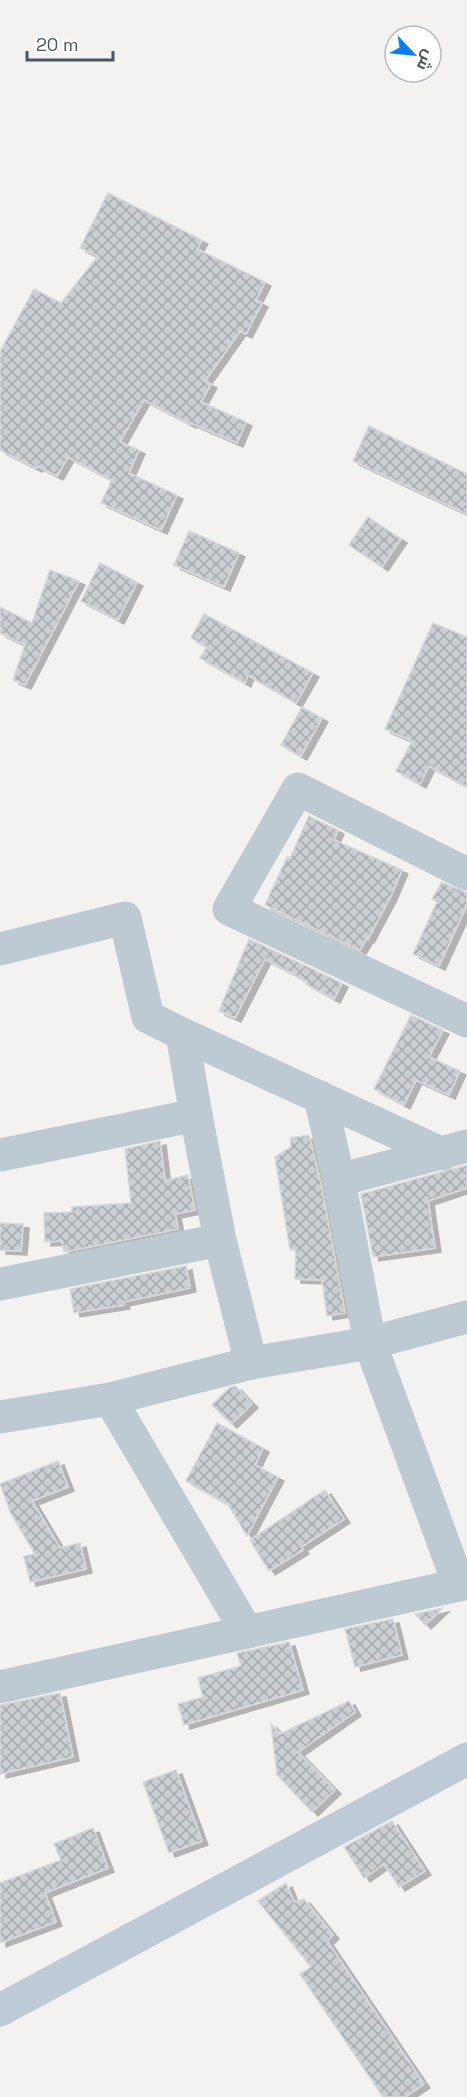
<svg xmlns="http://www.w3.org/2000/svg" width="467" height="2097" viewBox="0 0 467 2097" font-family="'Space Grotesk',Cairo,sans-serif">
	<style>
		.building { fill: url(#building-cross-hatch); stroke: #d5d8dd; stroke-width: 1.5; filter: url(#shadow) }
		.lines { fill: none; stroke-linecap: round; stroke-linejoin: round }
		.street { stroke: #becad2; stroke-width: 33 }
		.secondary { stroke: #becbd7; stroke-width: 33 }
	</style>
	<defs>
		<pattern id="building-cross-hatch" width="8" height="8" patternUnits="userSpaceOnUse" patternTransform="scale(1.5)"><rect width="8" height="8" fill="#cbcfd4"/><path d="M0 0l8 8M0 8l8-8" fill="none" stroke="#a7abaf"/></pattern>
		<filter id="shadow"><feDropShadow dx="6" dy="4" stdDeviation="0" flood-color="#0004"/></filter>
	</defs>
	<rect width="100%" height="100%" fill="#f4f1f1"/>
	<g class="building">
		<path d="M108 193 202 240 197 249 265 282 256 300 262 303 246 334 240 331 205 381 211 384 201 402 246 422 237 443 191 423 190 424 144 400 120 442 139 450 129 473 177 495 161 530 101 503 112 480 68 457 57 476 37 466 36 468 0 450V352L34 289 61 303 98 256 80 248Z"/>
		<path d="M369 426 467 474V514L353 461Z"/>
		<path d="M368 517 401 539 382 567 349 545Z"/>
		<path d="M189 531 239 553 224 587 174 565Z"/>
		<path d="M100 563 137 582 118 620 81 601Z"/>
		<path d="M50 570 79 581 25 685 13 680 25 645 0 633V607L32 623Z"/>
		<path d="M204 614 313 673 296 703 248 675 245 683 200 658 207 647 191 638Z"/>
		<path d="M433 623 467 637V787L429 766 420 784 396 771 412 741 385 729Z"/>
		<path d="M302 707 322 718 301 756 281 745Z"/>
		<path d="M309 816 338 830 334 840 402 870 391 896 368 939 367 938 360 950 265 905 287 857 290 858Z"/>
		<path d="M442 882 467 893V905L439 966 413 954 437 902 432 899Z"/>
		<path d="M249 939 342 983 334 999 306 984 307 981 265 959 235 1018 219 1011Z"/>
		<path d="M411 1015 443 1030 429 1057 460 1071 449 1095 416 1080 404 1105 374 1089Z"/>
		<path d="M309 1135 321 1184 345 1313 327 1316 322 1280 295 1279 296 1250H290L275 1157 291 1147 290 1138Z"/>
		<path d="M160 1141 165 1181 188 1175 195 1210 175 1214 178 1229 64 1252 62 1241 45 1242 44 1213 72 1212V1207L131 1203 125 1149Z"/>
		<path d="M467 1165V1188L428 1201 435 1248 373 1257 361 1194Z"/>
		<path d="M0 1223 23 1224 21 1251 0 1250Z"/>
		<path d="M186 1266 190 1288 123 1302 124 1305 74 1313 70 1289Z"/>
		<path d="M235 1386 252 1404 231 1424 212 1405 229 1388Z"/>
		<path d="M217 1423 263 1448 255 1465 278 1477 247 1536 228 1504 186 1481Z"/>
		<path d="M58 1461 68 1487 32 1501 60 1548 80 1543 86 1569 30 1582 24 1556 35 1554 11 1514 0 1484Z"/>
		<path d="M325 1490 344 1519 301 1547 303 1550 269 1571 250 1540Z"/>
		<path d="M443 1608 425 1625 415 1614Z"/>
		<path d="M393 1619 402 1655 355 1667 345 1629Z"/>
		<path d="M289 1642 303 1690 184 1725 178 1704 203 1697 198 1678 241 1666 237 1653Z"/>
		<path d="M60 1693 73 1757 0 1774V1705Z"/>
		<path d="M349 1701 355 1712 298 1752 335 1790 312 1812 277 1775 271 1724 280 1734Z"/>
		<path d="M176 1770 202 1841 169 1853 143 1782Z"/>
		<path d="M392 1821 425 1871 399 1887 384 1864 364 1878 344 1847Z"/>
		<path d="M93 1828 108 1868 45 1893 56 1922 0 1943V1883L61 1860 54 1844Z"/>
		<path d="M286 1883 294 1902 304 1899 333 1935 327 1941 424 2084 405 2097H383L300 1974 311 1967 258 1901Z"/>
	</g>
	<g class="lines">
		<g class="street">
			<path d="M467 874 298 789 229 909 467 1021"/>
			<path d="M0 949 125 918 148 1017 182 1034 196 1115 220 1240 251 1363"/>
			<path d="M182 1034 443 1154"/>
			<path d="M320 1097 339 1180 370 1343 459 1585"/>
			<path d="M0 1155 196 1115"/>
			<path d="M339 1180 467 1146"/>
			<path d="M0 1284 220 1240"/>
			<path d="M110 1399 247 1632"/>
			<path d="M0 1417 110 1399 251 1363 370 1343 467 1317"/>
			<path d="M0 1687 467 1583"/>
		</g>
		<path class="secondary" d="M0 2010 467 1759"/>
	</g>
	<g transform="translate(413 54) rotate(116)"><circle r="28" fill="#ffffff" stroke="#b5bbc0" stroke-width="1.5"/>
	<path d="M0-4.5L10 22L0 15L-10 22Z" fill="#077df8"/>
	<text y="-9" font-size="16" font-weight="bold" text-anchor="middle" fill="#475661">ش</text>
	</g>
	<path d="M27 51v9h86v-9" fill="none" stroke="#475661" stroke-width="3"/>
	<text x="36" y="51" font-size="18" fill="#475661" stroke="#ffffff" stroke-width="4.5" paint-order="stroke">20 m</text>
</svg>
